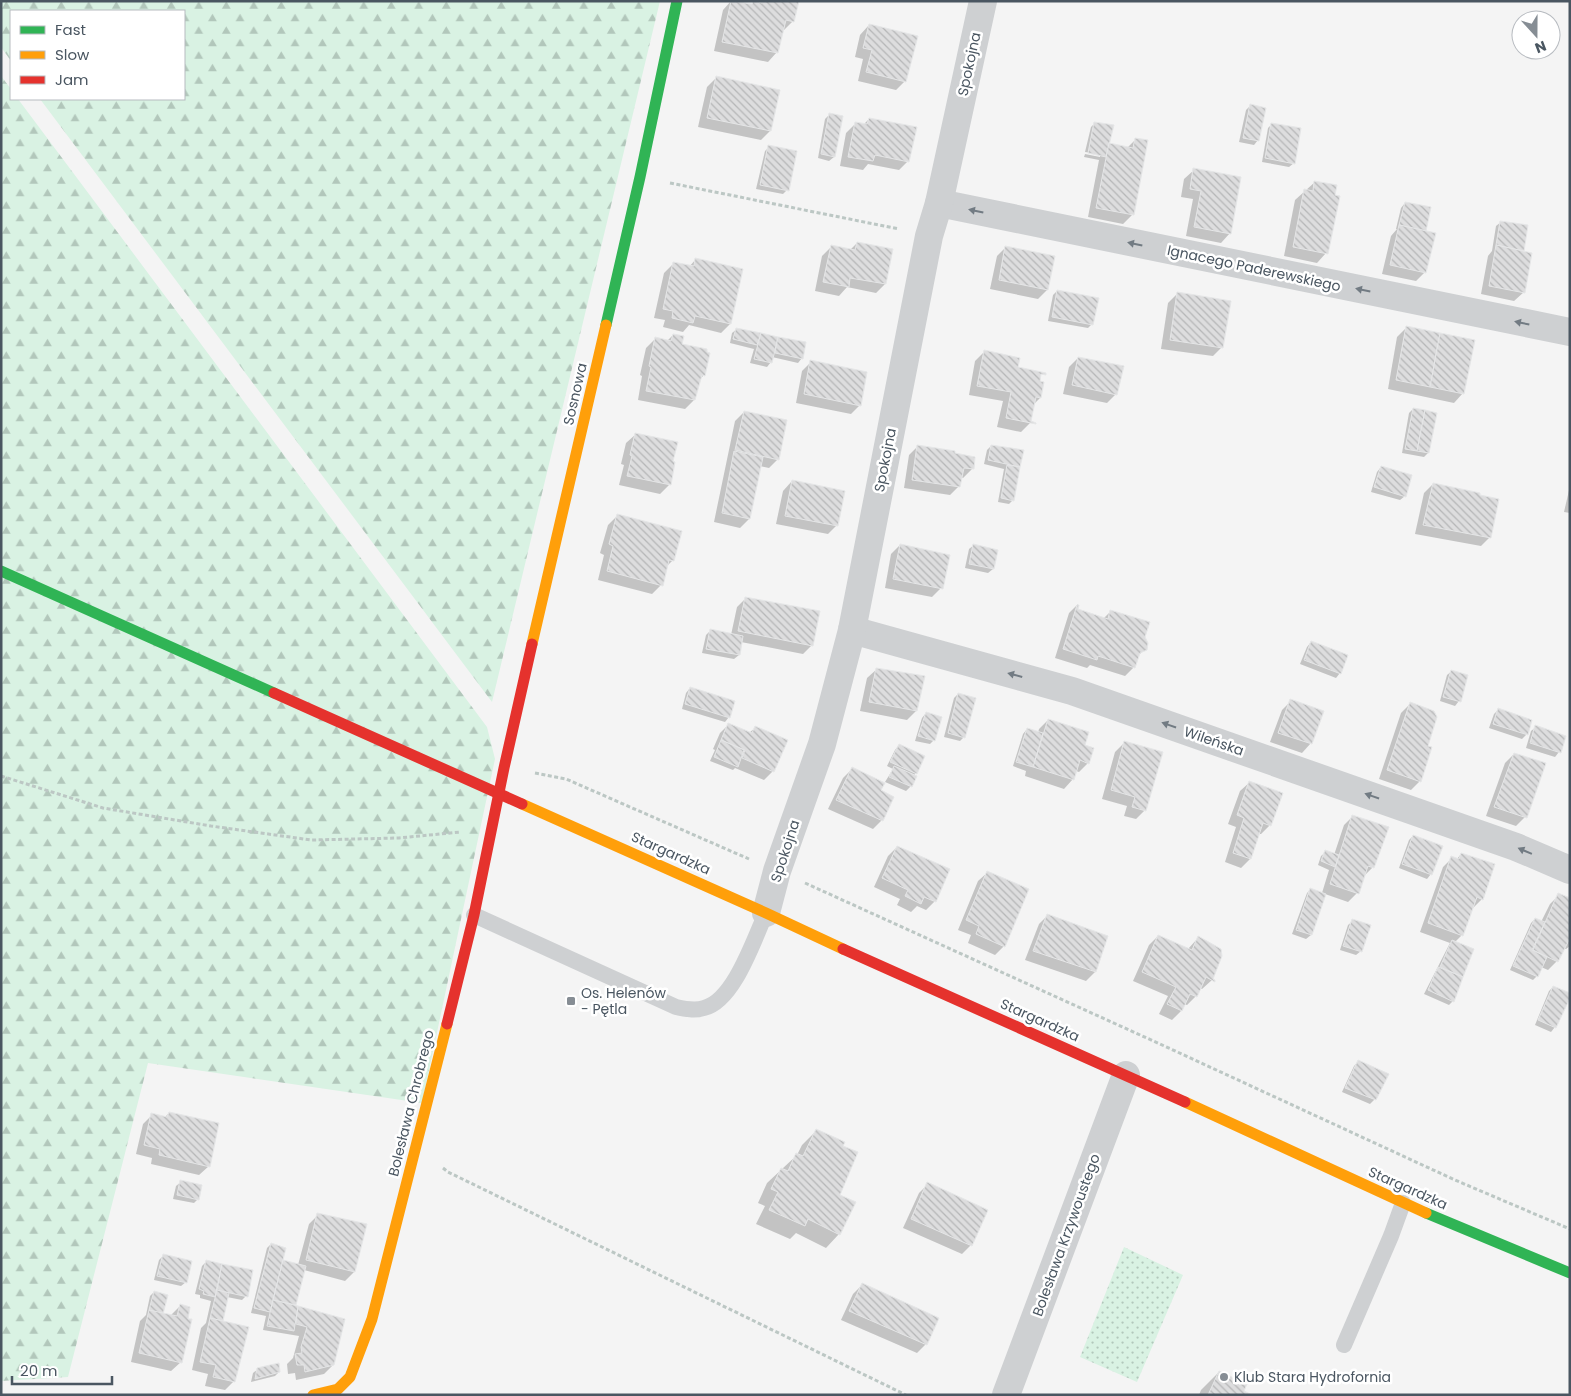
<svg xmlns="http://www.w3.org/2000/svg" width="1571" height="1396" viewBox="0 0 1571 1396" font-family="Poppins,sans-serif">
	<style>
		.forest { fill: url(#forest-firs) }
		.park { fill: url(#park-dots) }
		.shadow { fill: #0003 }
		.building { fill: url(#building-back-hatch); stroke: #e5e6e7 }
		.lines { fill: none; stroke-linecap: round; stroke-linejoin: round }
		.path { stroke: #bcc7c4; stroke-width: 3; stroke-dasharray: 4 2.5; stroke-linecap: butt }
		.lane { stroke: #ced0d2; stroke-width: 16 }
		.street { stroke: #ced0d2; stroke-width: 28 }
		.fast { stroke: #30b455; stroke-width: 11 }
		.slow { stroke: #ff9f0a; stroke-width: 11 }
		.jam { stroke: #e5322d; stroke-width: 11 }
		.oneway { fill: #727b83 }
		.poi-dot { fill: #868d94; stroke: #fff; stroke-width: 2 }
		.labels { text-anchor: middle; stroke-width: 5; stroke-linejoin: round; paint-order: stroke }
		.street-label { font-size: 14px; fill: #4a5661; stroke: #fff }
		.poi-label { font-size: 14px; fill: #4a5661; stroke: #fff; text-anchor: start }
	</style>
	<defs>
		<pattern id="forest-firs" width="22" height="20" patternUnits="userSpaceOnUse" patternTransform="scale(1.25)"><rect width="22" height="20" fill="#d9f2e3"/><path d="M5 1l3.5 6h-7zM16 11l3.5 6h-7z" fill="#b2c7bb"/></pattern>
		<pattern id="park-dots" width="8" height="8" patternUnits="userSpaceOnUse" patternTransform="scale(1.25)"><rect width="8" height="8" fill="#d9f2e3"/><path d="M2 2h.1M6 6h.1" fill="none" stroke="#b2c7bb" stroke-width="1.8" stroke-linecap="round"/></pattern>
		<pattern id="building-back-hatch" width="6" height="6" patternUnits="userSpaceOnUse" patternTransform="scale(1.25)"><rect width="6" height="6" fill="#ddddde"/><path d="M-1 5l2 2M0 0l6 6M5-1l2 2" fill="none" stroke="#b5b6b7"/></pattern>
	</defs>
	<rect width="100%" height="100%" fill="#f4f4f4"/>
	<g class="forest">
		<path d="M1 1H660L492 702 40 99H184V11H11V61L1 47Z"/>
		<path d="M1 76 11 89V99H18L487 727 495 759 422 1103 148 1063 68 1377 1 1381Z"/>
	</g>
	<path class="park" d="M1124 1247 1183 1275 1137 1382 1080 1357Z"/>
	<g class="shadow">
		<path d="M731 1 751 5 757 1H798L793 21 784 30H782L777 52 768 62 714 51 723 10Z"/>
		<path d="M869 25 905 81 896 90 858 81 863 59 855 57 860 35Z"/>
		<path d="M716 78 778 91 770 131 761 140 698 127 707 87Z"/>
		<path d="M1250 106 1258 140 1254 145 1239 142 1246 110Z"/>
		<path d="M829 115 841 117 834 157 829 161 818 158 825 119Z"/>
		<path d="M869 119 908 161 899 170 868 164 863 170 840 166 846 133 855 124 863 125Z"/>
		<path d="M1095 123 1108 144 1127 148 1136 139 1147 141 1132 215 1123 224 1088 217 1099 160 1084 157 1085 154 1100 157V154L1085 152 1091 127Z"/>
		<path d="M1272 124 1294 163 1289 167 1262 162 1268 128Z"/>
		<path d="M769 147 787 190 783 194 756 189 765 151Z"/>
		<path d="M1194 170 1230 233 1221 243 1186 236 1193 199 1181 197 1184 179Z"/>
		<path d="M1315 182 1333 196 1326 253 1317 263 1284 256 1295 200Z"/>
		<path d="M1405 203 1425 230V272L1416 281 1382 274 1391 236 1397 229H1396L1401 208Z"/>
		<path d="M1501 222 1523 250 1521 252 1524 292 1514 301 1481 294 1488 256 1492 251 1496 226Z"/>
		<path d="M857 243 885 284 876 293 847 287 839 296 815 291 822 256 831 247 850 250Z"/>
		<path d="M1006 247 1054 257 1047 290 1038 299 990 289 997 256Z"/>
		<path d="M696 259 730 324 721 333 689 325 683 332 663 327 665 320 654 318 664 273 673 264 689 267Z"/>
		<path d="M1057 291 1092 324 1088 328 1048 321 1053 295Z"/>
		<path d="M1177 294 1222 347 1213 356 1161 349 1168 303Z"/>
		<path d="M1406 328 1463 393 1454 403 1388 389 1397 337Z"/>
		<path d="M737 329 805 343 802 358 798 363 772 357 771 362 767 367 750 363 754 349 730 343 732 333Z"/>
		<path d="M673 335 704 375 699 380 694 400 685 409 638 400 642 376 640 375 646 348 655 339 667 341Z"/>
		<path d="M984 352 1017 368 1038 382 1043 383 1040 398 1034 404 1030 423 1021 432 997 427 1003 401 969 395 975 361Z"/>
		<path d="M1078 358 1116 394 1107 403 1063 394 1069 367Z"/>
		<path d="M811 362 860 405 851 414 796 403 802 371Z"/>
		<path d="M1413 409 1428 453 1424 457 1402 453 1409 413Z"/>
		<path d="M744 412 778 459 769 468 760 466 749 519 740 528 714 522 735 421Z"/>
		<path d="M636 434 674 463 669 485 660 494 619 485 624 465 621 464 626 443Z"/>
		<path d="M918 446 972 469 963 478 961 477 959 486 950 495 904 488 909 455Z"/>
		<path d="M991 446 1022 451 1013 500 1009 504 998 502 1004 469 984 464 987 450Z"/>
		<path d="M1381 467 1405 496 1400 500 1371 492 1377 472Z"/>
		<path d="M792 481 837 525 828 534 776 524 783 491Z"/>
		<path d="M1433 484 1490 537 1481 546 1415 534 1424 493Z"/>
		<path d="M1570 486V513L1564 512Z"/>
		<path d="M617 516 673 560 666 567 661 585 652 594 598 580 604 555 600 553 608 525Z"/>
		<path d="M900 545 941 588 932 597 885 588 891 554Z"/>
		<path d="M974 545 993 569 988 573 965 568 969 549Z"/>
		<path d="M746 598 812 645 803 654 741 642 739 655 734 659 702 653 706 635 710 631 731 635 737 607Z"/>
		<path d="M1078 604 1077 610 1103 619 1111 611 1144 637 1145 649 1137 657 1134 667 1125 676 1090 665 1087 668 1055 658 1069 613Z"/>
		<path d="M1311 642 1340 673 1336 678 1300 664 1307 647Z"/>
		<path d="M877 669 916 711 907 720 860 711 867 678Z"/>
		<path d="M1452 671 1459 701 1455 706 1440 701 1447 675Z"/>
		<path d="M690 688 729 717 725 722 682 709 686 693Z"/>
		<path d="M958 694 964 737 960 741 944 737 954 698Z"/>
		<path d="M1291 701 1311 743 1302 753 1270 742 1282 710Z"/>
		<path d="M1410 704 1426 746 1420 781 1411 790 1379 779 1401 713Z"/>
		<path d="M1498 710 1530 721 1526 735 1522 739 1489 728 1494 714Z"/>
		<path d="M926 713 934 740 930 744 915 741 922 718Z"/>
		<path d="M1048 720 1084 746 1088 763 1079 772 1076 771 1073 779 1064 789 1025 776 1026 771 1013 766 1023 734 1027 729 1038 733 1039 729Z"/>
		<path d="M729 724 749 733 756 727 773 771 764 780 735 768 733 770 710 761 715 750 713 749 720 733Z"/>
		<path d="M1536 727 1559 752 1555 757 1526 748 1531 731Z"/>
		<path d="M1124 743 1145 810 1136 819 1124 816 1127 806 1102 799 1115 752Z"/>
		<path d="M899 745 924 757 914 776H915L911 786 906 791 885 782 893 769 887 766 895 750Z"/>
		<path d="M1514 754 1525 817 1516 826 1486 816 1505 763Z"/>
		<path d="M852 769 880 791 882 820 873 829 828 809 843 778Z"/>
		<path d="M1250 782 1270 825 1261 834H1258L1250 859 1241 868 1225 862 1236 827 1228 824 1240 791Z"/>
		<path d="M1353 816 1373 867 1364 876 1357 893 1348 902 1325 894 1311 935 1306 939 1292 934 1307 893 1311 889 1322 893 1329 870 1318 865 1321 856 1326 852 1334 855 1344 825Z"/>
		<path d="M1413 836 1431 874 1427 879 1399 868 1409 840Z"/>
		<path d="M897 847 935 901 926 910 917 906 911 912 897 905 900 899 874 887 888 856Z"/>
		<path d="M1461 854 1482 899 1473 908H1472L1462 935 1454 943 1473 950 1453 1001 1449 1005 1424 994 1450 943 1420 932 1443 867 1452 858 1457 859Z"/>
		<path d="M988 872 1004 946 995 955 968 943 971 935 958 930 978 881Z"/>
		<path d="M1559 895 1570 900V946L1566 949 1563 948 1557 961 1548 970 1541 967 1537 976 1533 980 1510 970 1531 923 1535 919 1541 922 1550 904Z"/>
		<path d="M1048 915 1107 937 1095 972 1086 981 1025 960 1039 924Z"/>
		<path d="M1353 921 1361 951 1356 955 1340 950 1348 925Z"/>
		<path d="M1158 936 1188 949 1198 938 1221 956 1212 980 1202 989 1200 988 1196 996 1187 1005 1184 1004 1181 1011 1172 1020 1159 1014 1168 996 1133 981 1149 945Z"/>
		<path d="M1553 987 1555 1027 1551 1032 1535 1025 1549 991Z"/>
		<path d="M1358 1062 1375 1099 1370 1104 1342 1092 1354 1066Z"/>
		<path d="M169 1113 209 1166 199 1175 151 1164 152 1158 136 1154 143 1124 152 1115 164 1118Z"/>
		<path d="M816 1131 838 1195 839 1234 826 1248 796 1233 790 1239 756 1224 765 1206 758 1203 767 1183 797 1155 802 1145Z"/>
		<path d="M181 1182 198 1199 194 1203 173 1199 176 1186Z"/>
		<path d="M928 1184 971 1245 962 1254 903 1228 919 1193Z"/>
		<path d="M318 1215 354 1272 345 1281 304 1270 294 1306 299 1308 333 1365 324 1374 296 1380 295 1373 288 1374 287 1364 293 1358 299 1336 263 1330 266 1316 251 1313 267 1248 271 1244 282 1261 298 1265 309 1224Z"/>
		<path d="M163 1256 186 1282 181 1286 154 1280 159 1260Z"/>
		<path d="M206 1262 252 1271 246 1296 242 1300 227 1297 220 1321 234 1381 225 1390 205 1386 208 1374 192 1370 201 1328 206 1323 211 1301 200 1298V1295L195 1294 202 1266Z"/>
		<path d="M862 1285 926 1344 917 1353 841 1320 853 1294Z"/>
		<path d="M154 1292 162 1314 171 1315 180 1306 181 1362 171 1371 131 1362 140 1321 146 1315 150 1296Z"/>
		<path d="M258 1369 279 1372 275 1376 251 1382 253 1373Z"/>
		<path d="M1219 1372 1243 1392 1249 1395H1199L1201 1390Z"/>
	</g>
	<g class="building">
		<path d="M731 1 752 4 753 1 762 3V1H799L794 22 786 20 778 53 722 42Z"/>
		<path d="M869 24 918 36 906 82 866 72 872 50 863 48Z"/>
		<path d="M716 76 780 90 771 131 707 118Z"/>
		<path d="M1250 104 1266 108 1259 141 1243 138Z"/>
		<path d="M829 113 843 116 835 157 821 154Z"/>
		<path d="M869 118 917 127 909 162 875 155 873 161 848 157 855 122 867 124Z"/>
		<path d="M1094 122 1114 125 1106 157 1088 153Z"/>
		<path d="M1271 123 1301 128 1295 164 1265 158Z"/>
		<path d="M1135 138 1148 140 1134 215 1096 208 1109 143 1133 148Z"/>
		<path d="M768 145 797 151 789 191 760 185Z"/>
		<path d="M1193 168 1241 177 1231 234 1194 227 1201 191 1190 189Z"/>
		<path d="M1314 181 1337 185 1335 195 1340 196 1328 254 1293 247 1304 189 1313 191Z"/>
		<path d="M1405 202 1431 207 1426 231 1399 225Z"/>
		<path d="M1500 221 1528 225 1524 251 1496 245Z"/>
		<path d="M1399 225 1436 233 1426 273 1390 265Z"/>
		<path d="M857 242 893 249 886 284 850 278 849 287 823 282 831 245 855 250Z"/>
		<path d="M1496 245 1532 253 1525 293 1489 286Z"/>
		<path d="M1005 246 1055 256 1048 290 999 280Z"/>
		<path d="M695 258 743 269 731 324 695 316 693 323 672 318 673 311 663 309 673 262 694 266Z"/>
		<path d="M1057 290 1099 298 1093 325 1052 317Z"/>
		<path d="M1177 292 1231 301 1223 348 1170 340Z"/>
		<path d="M1406 326 1440 333 1430 387 1396 380Z"/>
		<path d="M736 328 761 333 757 345 733 339Z"/>
		<path d="M761 333 778 337 772 363 754 359Z"/>
		<path d="M1440 333 1475 340 1464 394 1430 387Z"/>
		<path d="M673 334 684 336 682 344 707 349V352L710 353 705 376 702 375 695 400 646 391 651 367 649 366 655 337 671 341Z"/>
		<path d="M778 337 806 342 803 359 775 353Z"/>
		<path d="M984 350 1020 358 1018 367 1046 373V375L1041 374 1040 381 1044 382 1041 398 1036 397 1031 421 1036 423V424L1006 418 1011 392 977 386Z"/>
		<path d="M1078 357 1124 366 1117 395 1072 385Z"/>
		<path d="M810 360 867 372 861 406 804 394Z"/>
		<path d="M1413 408 1425 410 1417 451 1405 449Z"/>
		<path d="M1425 410 1437 413 1429 453 1417 451Z"/>
		<path d="M744 411 787 420 779 460 735 450Z"/>
		<path d="M635 433 678 442 673 461 675 462 671 485 627 476 632 456 630 455Z"/>
		<path d="M917 445 955 451V453L975 457 974 469 964 468 960 487 912 480Z"/>
		<path d="M991 445 1024 450 1020 467 988 460Z"/>
		<path d="M734 451 763 457 750 519 722 513Z"/>
		<path d="M1007 465 1020 467 1014 501 1001 498Z"/>
		<path d="M1381 466 1412 475 1406 497 1374 487Z"/>
		<path d="M792 480 845 491 838 526 785 516Z"/>
		<path d="M1433 483 1480 493V495L1499 499 1491 538 1423 525Z"/>
		<path d="M617 514 682 531 674 561 669 560 663 586 607 571 613 546 609 544Z"/>
		<path d="M900 544 950 555 943 589 893 579Z"/>
		<path d="M973 544 998 550 994 569 969 564Z"/>
		<path d="M745 597 820 611 813 646 738 631Z"/>
		<path d="M1077 605H1079L1078 609 1108 619 1110 610 1150 622 1145 637 1148 643 1147 650 1140 653 1135 668 1098 656 1097 660 1063 649Z"/>
		<path d="M710 629 743 636 740 655 706 649Z"/>
		<path d="M1311 641 1348 655 1341 674 1304 660Z"/>
		<path d="M876 668 925 676 917 711 869 702Z"/>
		<path d="M1451 670 1468 675 1461 702 1443 697Z"/>
		<path d="M690 687 735 701 730 718 685 704Z"/>
		<path d="M958 693 976 698 965 738 948 733Z"/>
		<path d="M1290 699 1324 711 1312 744 1278 733Z"/>
		<path d="M1410 702 1434 711 1437 717 1428 746 1432 747 1421 782 1387 770Z"/>
		<path d="M1498 708 1532 720 1528 735 1493 724Z"/>
		<path d="M926 712 942 717 935 741 918 736Z"/>
		<path d="M1048 719 1089 732 1085 745 1094 748 1089 764 1080 760 1074 780 1033 767Z"/>
		<path d="M728 723 752 733 755 726 788 740 774 772 742 758 745 750 721 740Z"/>
		<path d="M1535 725 1566 736 1561 753 1530 743Z"/>
		<path d="M1027 728 1043 733 1033 767 1016 762Z"/>
		<path d="M721 740 744 750 738 767 714 757Z"/>
		<path d="M1124 741 1163 752 1146 811 1132 807 1135 797 1111 790Z"/>
		<path d="M899 744 925 756 917 774 890 762Z"/>
		<path d="M1514 753 1546 763 1527 818 1494 807Z"/>
		<path d="M894 766 917 776 912 787 889 777Z"/>
		<path d="M852 767 885 783 881 790 894 797 883 821 836 800Z"/>
		<path d="M1249 781 1283 793 1271 826 1263 823 1251 859 1233 853 1244 818 1237 815Z"/>
		<path d="M1352 815 1389 827 1374 868 1368 866 1359 894 1330 884Z"/>
		<path d="M1413 835 1443 846 1432 875 1402 864Z"/>
		<path d="M897 846 950 869 936 902 924 897 921 904 905 896 908 890 882 878Z"/>
		<path d="M1325 850 1339 855 1335 867 1321 861Z"/>
		<path d="M1461 853 1495 864 1483 900 1477 897 1463 936 1428 923 1451 856 1459 859Z"/>
		<path d="M987 871 1029 889 1005 947 976 934 979 926 966 920Z"/>
		<path d="M1310 888 1326 894 1312 935 1296 930Z"/>
		<path d="M1558 893 1570 898V938L1558 962 1533 950Z"/>
		<path d="M1047 914 1108 936 1096 972 1033 951Z"/>
		<path d="M1535 918 1545 922 1532 950 1547 957 1538 977 1513 966Z"/>
		<path d="M1352 919 1371 925 1362 952 1343 946Z"/>
		<path d="M1158 935 1192 950 1198 936 1221 949 1222 956 1213 979 1215 980V982L1206 977 1197 997 1190 994 1182 1011 1167 1004 1176 987 1142 972Z"/>
		<path d="M1452 940 1474 949 1463 977 1440 967Z"/>
		<path d="M1438 967 1463 977 1454 1002 1428 990Z"/>
		<path d="M1553 986 1570 993V998L1556 1028 1538 1020Z"/>
		<path d="M1358 1060 1389 1074 1376 1100 1345 1088Z"/>
		<path d="M169 1112 219 1123 210 1167 159 1155 160 1149 144 1145 151 1113 167 1117Z"/>
		<path d="M816 1129 845 1142 843 1146 858 1152 840 1195 856 1202 840 1235 808 1219 805 1226 769 1210 778 1192 771 1189 781 1168 788 1171 796 1153 803 1156Z"/>
		<path d="M180 1180 202 1185 199 1200 177 1195Z"/>
		<path d="M927 1182 988 1210 972 1246 911 1219Z"/>
		<path d="M317 1213 367 1224 355 1272 306 1260Z"/>
		<path d="M271 1243 286 1248 270 1312 254 1308Z"/>
		<path d="M163 1254 192 1261 187 1283 157 1276Z"/>
		<path d="M206 1260 222 1264 215 1297 203 1294 204 1291 199 1289Z"/>
		<path d="M283 1260 306 1266 296 1305 273 1300Z"/>
		<path d="M222 1264 253 1270 248 1297 217 1290Z"/>
		<path d="M862 1283 939 1318 927 1345 849 1311Z"/>
		<path d="M217 1290 229 1293 223 1321 210 1318Z"/>
		<path d="M154 1291 168 1295 163 1314 149 1310Z"/>
		<path d="M273 1300 298 1306 294 1331 267 1326Z"/>
		<path d="M180 1304 190 1307 188 1319H192L182 1363 139 1353 149 1310 177 1316Z"/>
		<path d="M298 1306 345 1319 334 1365 305 1372 304 1365H297L295 1354 302 1353 301 1347 307 1327 296 1324Z"/>
		<path d="M210 1318 249 1327 235 1382 213 1377 216 1365 200 1362Z"/>
		<path d="M279 1363 280 1372 255 1379 257 1368Z"/>
		<path d="M1219 1371 1247 1384 1244 1391 1252 1395H1208Z"/>
	</g>
	<g class="lines">
		<g class="path">
			<path d="M670 183 899 229"/>
			<path d="M535 773 566 779 749 859"/>
			<path d="M1 776 103 808 211 826 311 840 399 838 461 832"/>
			<path d="M805 883 1160 1044 1455 1180 1570 1229"/>
			<path d="M443 1168 448 1172 906 1395"/>
		</g>
		<g class="lane">
			<path d="M474 915 676 1007C685 1009 695 1011 704 1008 734 1001 754 939 766 913"/>
			<path d="M1344 1345 1391 1236 1403 1203"/>
		</g>
		<g class="street">
			<path d="M939 203 1570 332"/>
			<path d="M852 630 1072 691 1516 847 1570 870"/>
			<path d="M766 913 777 871 822 744 852 630 929 236 939 203 983 1"/>
			<path d="M1006 1395 1126 1075"/>
		</g>
		<g class="fast">
			<path d="M606 325 640 177 677 1"/>
			<path d="M1 571 274 693"/>
			<path d="M1426 1213 1570 1273"/>
		</g>
		<g class="slow">
			<path d="M532 644 606 325"/>
			<path d="M522 804 766 913 843 949"/>
			<path d="M1185 1102 1426 1213"/>
			<path d="M313 1395 338 1389 350 1377 372 1319 447 1024"/>
		</g>
		<g class="jam">
			<path d="M274 693 522 804"/>
			<path d="M843 949 1185 1102"/>
			<path d="M447 1024 474 915 504 768 532 644"/>
		</g>
	</g>
	<defs><path id="oneway-solid" d="M-6-.8H1V-3.2L6.5 0L1 3.2V.8H-6Z" transform="scale(1.25)"/></defs>
	<g class="oneway">
		<use href="#oneway-solid" transform="translate(976 211) rotate(-168)"/>
		<use href="#oneway-solid" transform="translate(1135 244) rotate(-168)"/>
		<use href="#oneway-solid" transform="translate(1363 290) rotate(-168)"/>
		<use href="#oneway-solid" transform="translate(1522 323) rotate(-168)"/>
		<use href="#oneway-solid" transform="translate(1015 675) rotate(-165)"/>
		<use href="#oneway-solid" transform="translate(1169 725) rotate(-161)"/>
		<use href="#oneway-solid" transform="translate(1372 796) rotate(-161)"/>
		<use href="#oneway-solid" transform="translate(1525 851) rotate(-157)"/>
	</g>
	<g class="poi-dot">
		<rect x="566" y="996" width="10" height="10" rx="2.5"/>
		<circle cx="1224" cy="1377" r="5"/>
	</g>
	<g class="labels">
		<g class="street-label">
			<text transform="translate(969 64) rotate(-78)" y="5">Spokojna</text>
			<text transform="translate(1254 268) rotate(12)" y="5">Ignacego Paderewskiego</text>
			<text transform="translate(575 394) rotate(-77)" y="5">Sosnowa</text>
			<text transform="translate(885 460) rotate(-79)" y="5">Spokojna</text>
			<text transform="translate(1214 741) rotate(19)" y="5">Wileńska</text>
			<text transform="translate(785 851) rotate(-72)" y="5">Spokojna</text>
			<text transform="translate(671 853) rotate(24)" y="5">Stargardzka</text>
			<text transform="translate(1040 1020) rotate(24)" y="5">Stargardzka</text>
			<text transform="translate(411 1103) rotate(-76)" y="5">Bolesława Chrobrego</text>
			<text transform="translate(1408 1188) rotate(24)" y="5">Stargardzka</text>
			<text transform="translate(1066 1235) rotate(-70)" y="5">Bolesława Krzywoustego</text>
		</g>
		<g class="poi-label">
			<text x="581" y="998">Os. Helenów<tspan x="581" dy="16">- Pętla</tspan></text>
			<text x="1234" y="1382">Klub Stara Hydrofornia</text>
		</g>
	</g>
	<rect width="1571" height="1396" fill="none" stroke="#4a5661" stroke-width="5"/>
	<rect x="10" y="10" width="175" height="90" fill="#ffffff" stroke="#b7bbc0"/>
	<rect x="20" y="26" width="25" height="8" fill="#30b455" stroke="#b7bbc0"/>
	<text x="55" y="35" font-size="15" fill="#4a5661">Fast</text>
	<rect x="20" y="51" width="25" height="8" fill="#ff9f0a" stroke="#b7bbc0"/>
	<text x="55" y="60" font-size="15" fill="#4a5661">Slow</text>
	<rect x="20" y="76" width="25" height="8" fill="#e5322d" stroke="#b7bbc0"/>
	<text x="55" y="85" font-size="15" fill="#4a5661">Jam</text>
	<g transform="translate(1536 35) rotate(159)"><circle r="24" fill="#ffffff" stroke="#b7bbc0"/>
	<path d="M0-4L9 19L0 12L-9 19Z" fill="#868d94"/>
	<text y="-8" font-size="14" font-weight="bold" text-anchor="middle" fill="#4a5661">N</text>
	</g>
	<path d="M12 1376v8h100v-8" fill="none" stroke="#4a5661" stroke-width="2.5"/>
	<text x="20" y="1376" font-size="15" fill="#4a5661" stroke="#ffffff" stroke-width="4" paint-order="stroke">20 m</text>
</svg>
